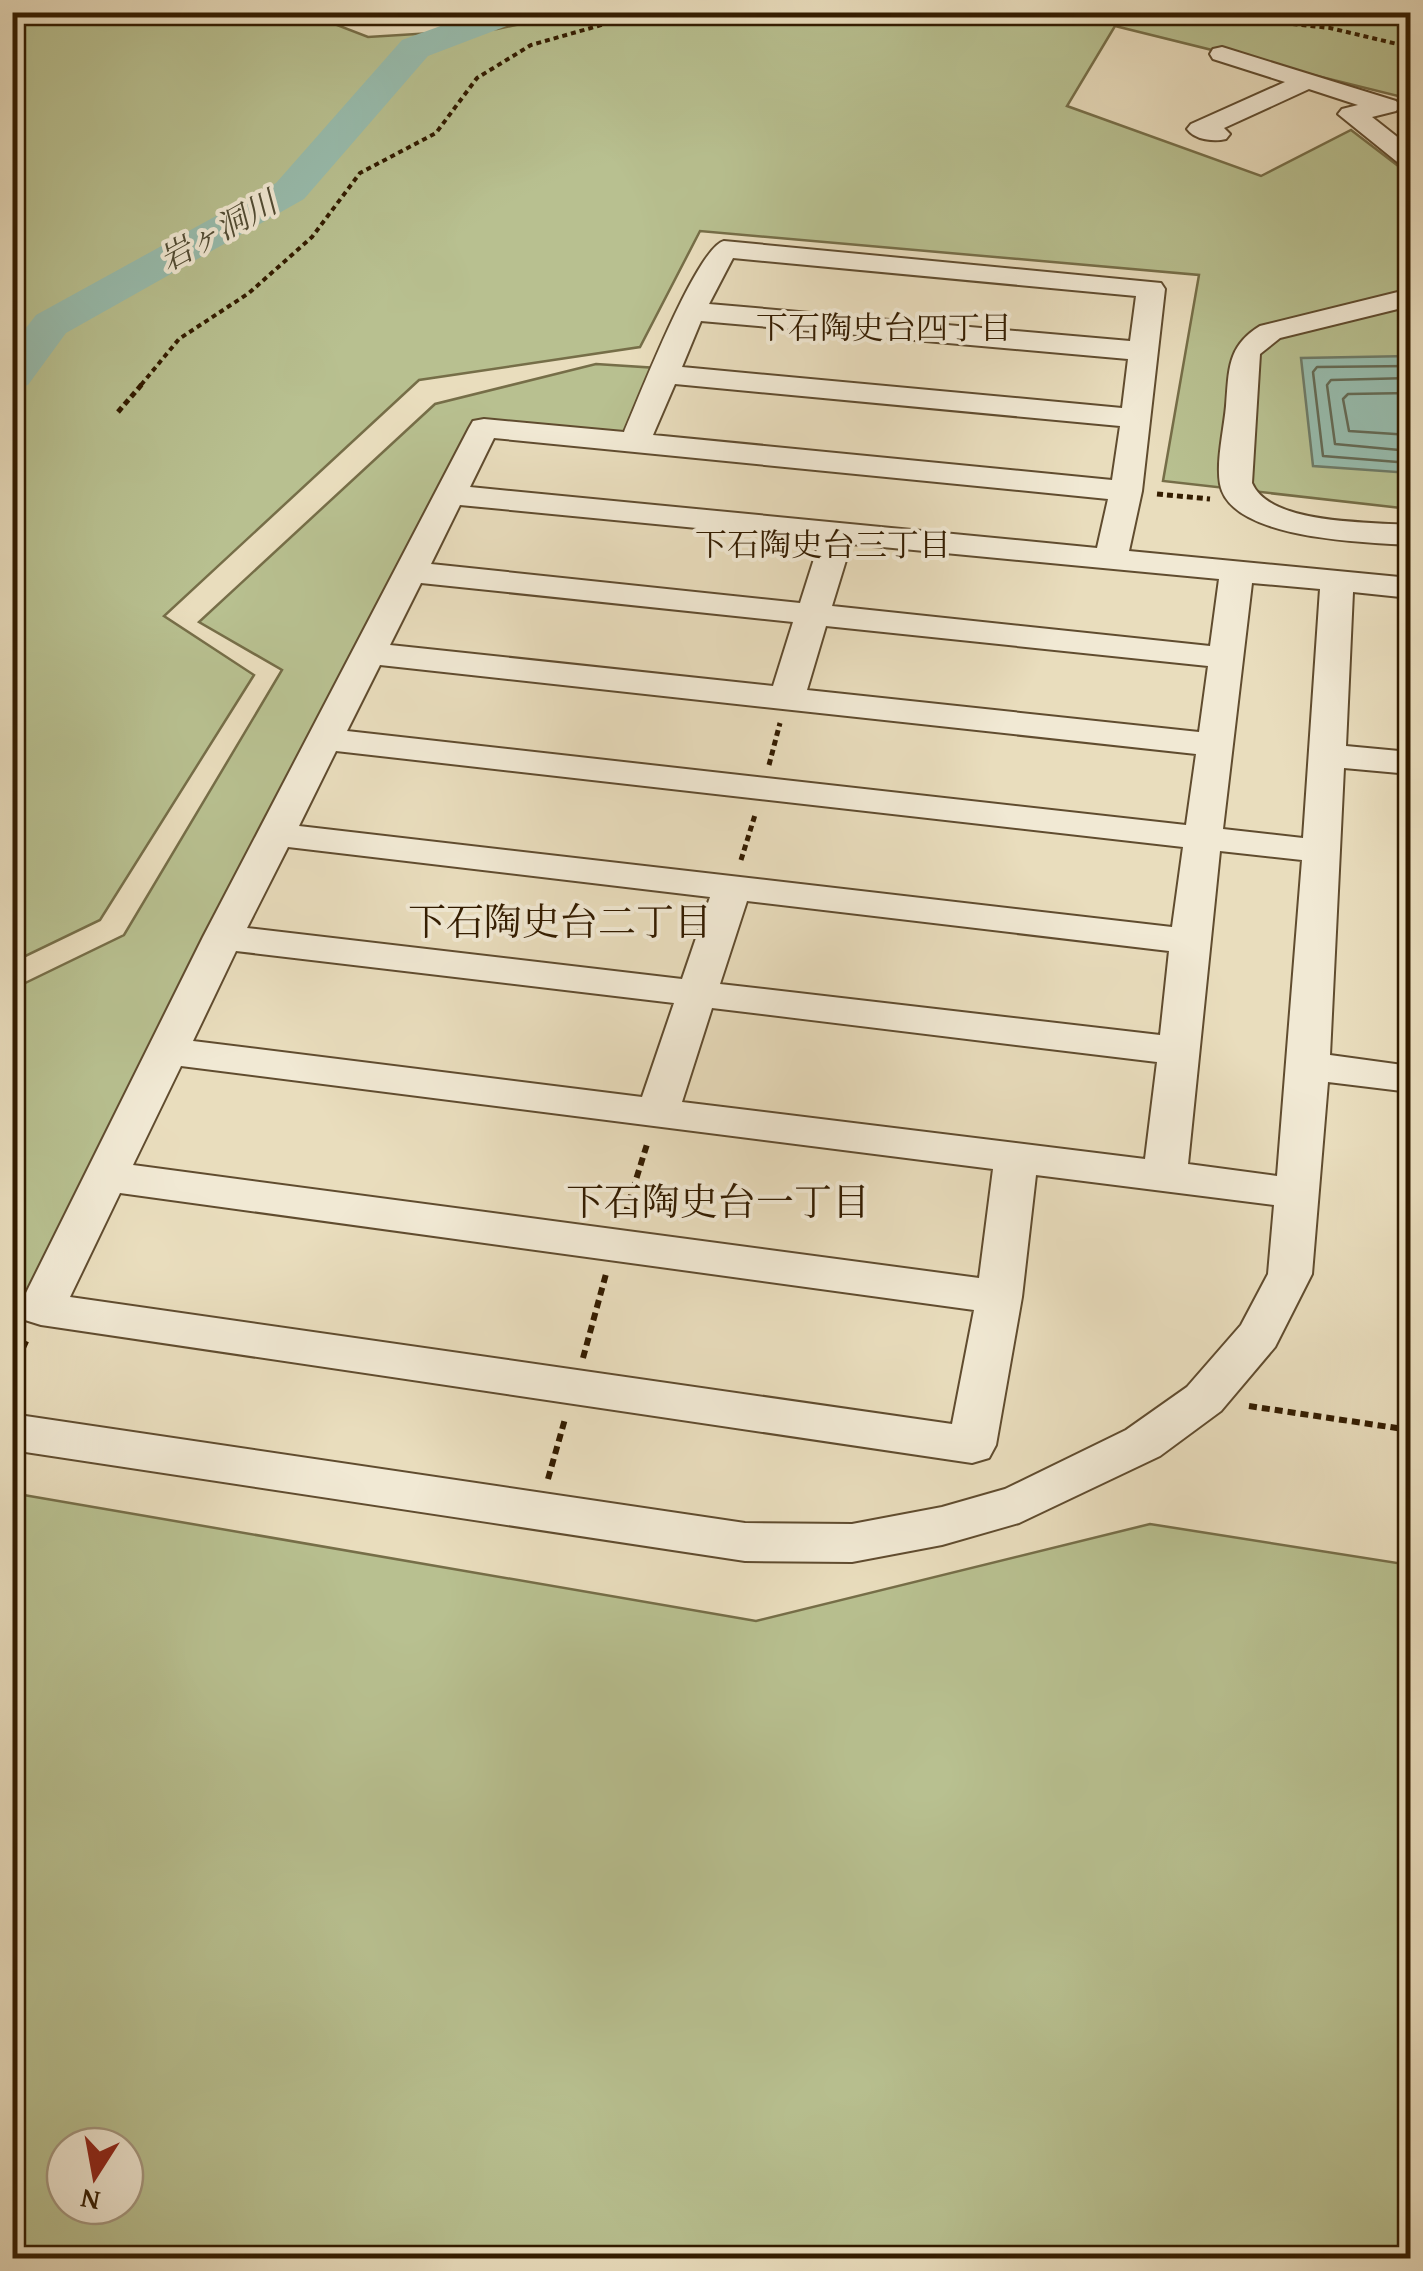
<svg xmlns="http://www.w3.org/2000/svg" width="1423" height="2271" viewBox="0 0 1423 2271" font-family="'Gentium Book Plus','Noto Serif JP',serif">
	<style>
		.green { fill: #b8c090; stroke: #766e48; stroke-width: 2.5; fill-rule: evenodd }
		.water { fill: #98bcad; stroke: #707c68; stroke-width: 2.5 }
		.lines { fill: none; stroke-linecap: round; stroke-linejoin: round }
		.shore { stroke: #666c56; stroke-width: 2.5 }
		.river { fill: #98bcad; fill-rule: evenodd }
		.minor-casing { stroke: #604c2f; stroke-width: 4 }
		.path-far2 { stroke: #331c00; stroke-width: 4; stroke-dasharray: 5 4; stroke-linecap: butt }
		.path-far1 { stroke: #331c00; stroke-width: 5; stroke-dasharray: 6 4; stroke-linecap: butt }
		.path { stroke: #331c00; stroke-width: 6; stroke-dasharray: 8 5; stroke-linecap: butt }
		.minor { fill: #f1e9d4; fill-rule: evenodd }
		.labels { text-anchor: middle; stroke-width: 8; stroke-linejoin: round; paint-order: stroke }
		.far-water-label { font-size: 32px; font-style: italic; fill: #514c34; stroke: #f1e9d4 }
		.far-neighbourhood-label { font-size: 32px; fill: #331c00; stroke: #f1e9d4 }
		.neighbourhood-label { font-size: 38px; fill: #331c00; stroke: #f1e9d4 }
	</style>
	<rect width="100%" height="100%" fill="#e9ddbd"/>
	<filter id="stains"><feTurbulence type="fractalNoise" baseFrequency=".002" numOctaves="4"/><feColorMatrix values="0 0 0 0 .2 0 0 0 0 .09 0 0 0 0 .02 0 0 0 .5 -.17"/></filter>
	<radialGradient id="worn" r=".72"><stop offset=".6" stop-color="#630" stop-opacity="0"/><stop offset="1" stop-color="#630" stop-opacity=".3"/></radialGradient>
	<g class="green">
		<path d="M577 12 1410 13V99L1115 26 1067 106 1261 176 1351 130 1410 175V509L1163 481 1199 275 700 231 640 347 419 380 164 616 254 675 100 920 13 962V13H306L368 37 497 29Z"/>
		<path d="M596 364 657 368 628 436 477 423 35 1292 13 1286V989L124 935 282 670 199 622 435 404Z"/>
		<path d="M12 1493 756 1621 1150 1524 1410 1565V2258H13ZM65 2146H125V2206H65Z"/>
	</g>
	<path class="water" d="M1410 356V473L1313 466 1301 358Z"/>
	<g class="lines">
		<g class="shore">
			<path d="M1410 366 1317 367 1313 372 1323 456 1410 463"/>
			<path d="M1410 378 1331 380 1327 385 1335 444 1410 451"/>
			<path d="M1410 393 1348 394 1343 399 1349 431 1410 435"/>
		</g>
		<path class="river" d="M479 12H530L525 19 428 56 304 199 66 333 28 385 12 389V346L36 315 276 183 402 40Z"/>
		<g class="minor-casing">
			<g id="minor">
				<path d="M1222 47 1396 101 1400 106 1396 111 1372 117 1410 147V167L1401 165 1338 114 1342 109 1358 105 1309 89 1224 128 1230 134 1226 139C1214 142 1195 140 1187 129L1191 124 1285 82 1213 59 1210 54 1213 49Z"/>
				<path d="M724 241 1161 283 1165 289 1142 491 1129 551 1410 578V598L1353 592 1346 746 1410 752V774L1344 768 1330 1055 1410 1066V1092L1328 1082 1312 1274 1275 1347 1221 1411 1160 1456 1019 1523 942 1545 852 1562 745 1561 12 1450V1414L745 1523 852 1524 942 1507 1005 1489 1126 1430 1187 1387 1241 1325 1268 1274 1274 1205 1036 1175 1022 1297 996 1445 989 1458 972 1463 41 1325 25 1320 18 1309 203 937 469 428 473 421 484 419 624 432C638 400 697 247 724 241ZM733 258 1136 296 1130 341 709 304ZM701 321 1128 359 1122 408 682 367ZM675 384 1120 426 1112 480 653 435ZM494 438 1108 499 1097 548 470 487ZM460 505 820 540 800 603 431 564ZM851 544 1219 579 1210 646 832 606ZM421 583 793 622 773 686 390 645ZM1252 583 1320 589 1303 838 1223 829ZM826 626 1208 666 1199 732 807 690ZM380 665 1196 754 1186 825 347 731ZM336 751 1183 847 1172 927 299 826ZM288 847 710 897 682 979 247 928ZM1220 851 1302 860 1277 1176 1188 1164ZM747 901 1169 951 1160 1035 720 984ZM236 951 674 1003 642 1097 193 1041ZM712 1008 1157 1062 1145 1159 682 1102ZM181 1066 993 1169 979 1278 133 1165ZM120 1193 974 1310 952 1424 70 1297Z"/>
				<path d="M1410 289V306L1280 338 1260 354 1252 483C1270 525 1370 522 1410 525V545C1366 542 1230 540 1220 484 1216 461 1224 429 1226 406 1229 370 1227 346 1260 326Z"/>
			</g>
		</g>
		<g class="path-far2">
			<path d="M1235 12 1236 18 1330 28 1410 47"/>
			<path d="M141 385 179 339 249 293 312 237 360 173 436 133 477 78 531 45 647 12"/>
		</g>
		<g class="path-far1">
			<path d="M118 412 143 383"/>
			<path d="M1157 494 1210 499"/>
			<path d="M769 765 780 723"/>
			<path d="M741 860 755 815"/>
		</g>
		<g class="path">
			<path d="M625 1215 648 1141"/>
			<path d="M583 1358 606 1274"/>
			<path d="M12 1372 28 1337"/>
			<path d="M1249 1406 1410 1430"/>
			<path d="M548 1479 565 1419"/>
		</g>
		<use href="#minor" class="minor"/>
	</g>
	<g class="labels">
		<g class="far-water-label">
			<text transform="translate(218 231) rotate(-29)" y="11">岩ヶ洞川</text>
		</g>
		<g class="far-neighbourhood-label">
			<text x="884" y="339">下石陶史台四丁目</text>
			<text x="823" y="556">下石陶史台三丁目</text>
		</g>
		<g class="neighbourhood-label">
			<text x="560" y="935">下石陶史台二丁目</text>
			<text x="718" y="1215">下石陶史台一丁目</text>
		</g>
	</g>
	<rect width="1423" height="2271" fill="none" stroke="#e9ddbd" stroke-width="50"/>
	<rect x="15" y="15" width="1393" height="2241" fill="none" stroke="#331c00" stroke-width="5"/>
	<rect x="25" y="25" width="1373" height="2221" fill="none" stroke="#331c00" stroke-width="2.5"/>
	<g transform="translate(95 2176) rotate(191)"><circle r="48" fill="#f1e9d4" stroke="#a5977f" stroke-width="2.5"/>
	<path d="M0-8L18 38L0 25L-18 38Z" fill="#8f2418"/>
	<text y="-15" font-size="28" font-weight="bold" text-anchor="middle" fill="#331c00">N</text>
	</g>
	<rect width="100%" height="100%" filter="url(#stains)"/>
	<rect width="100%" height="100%" fill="url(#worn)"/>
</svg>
